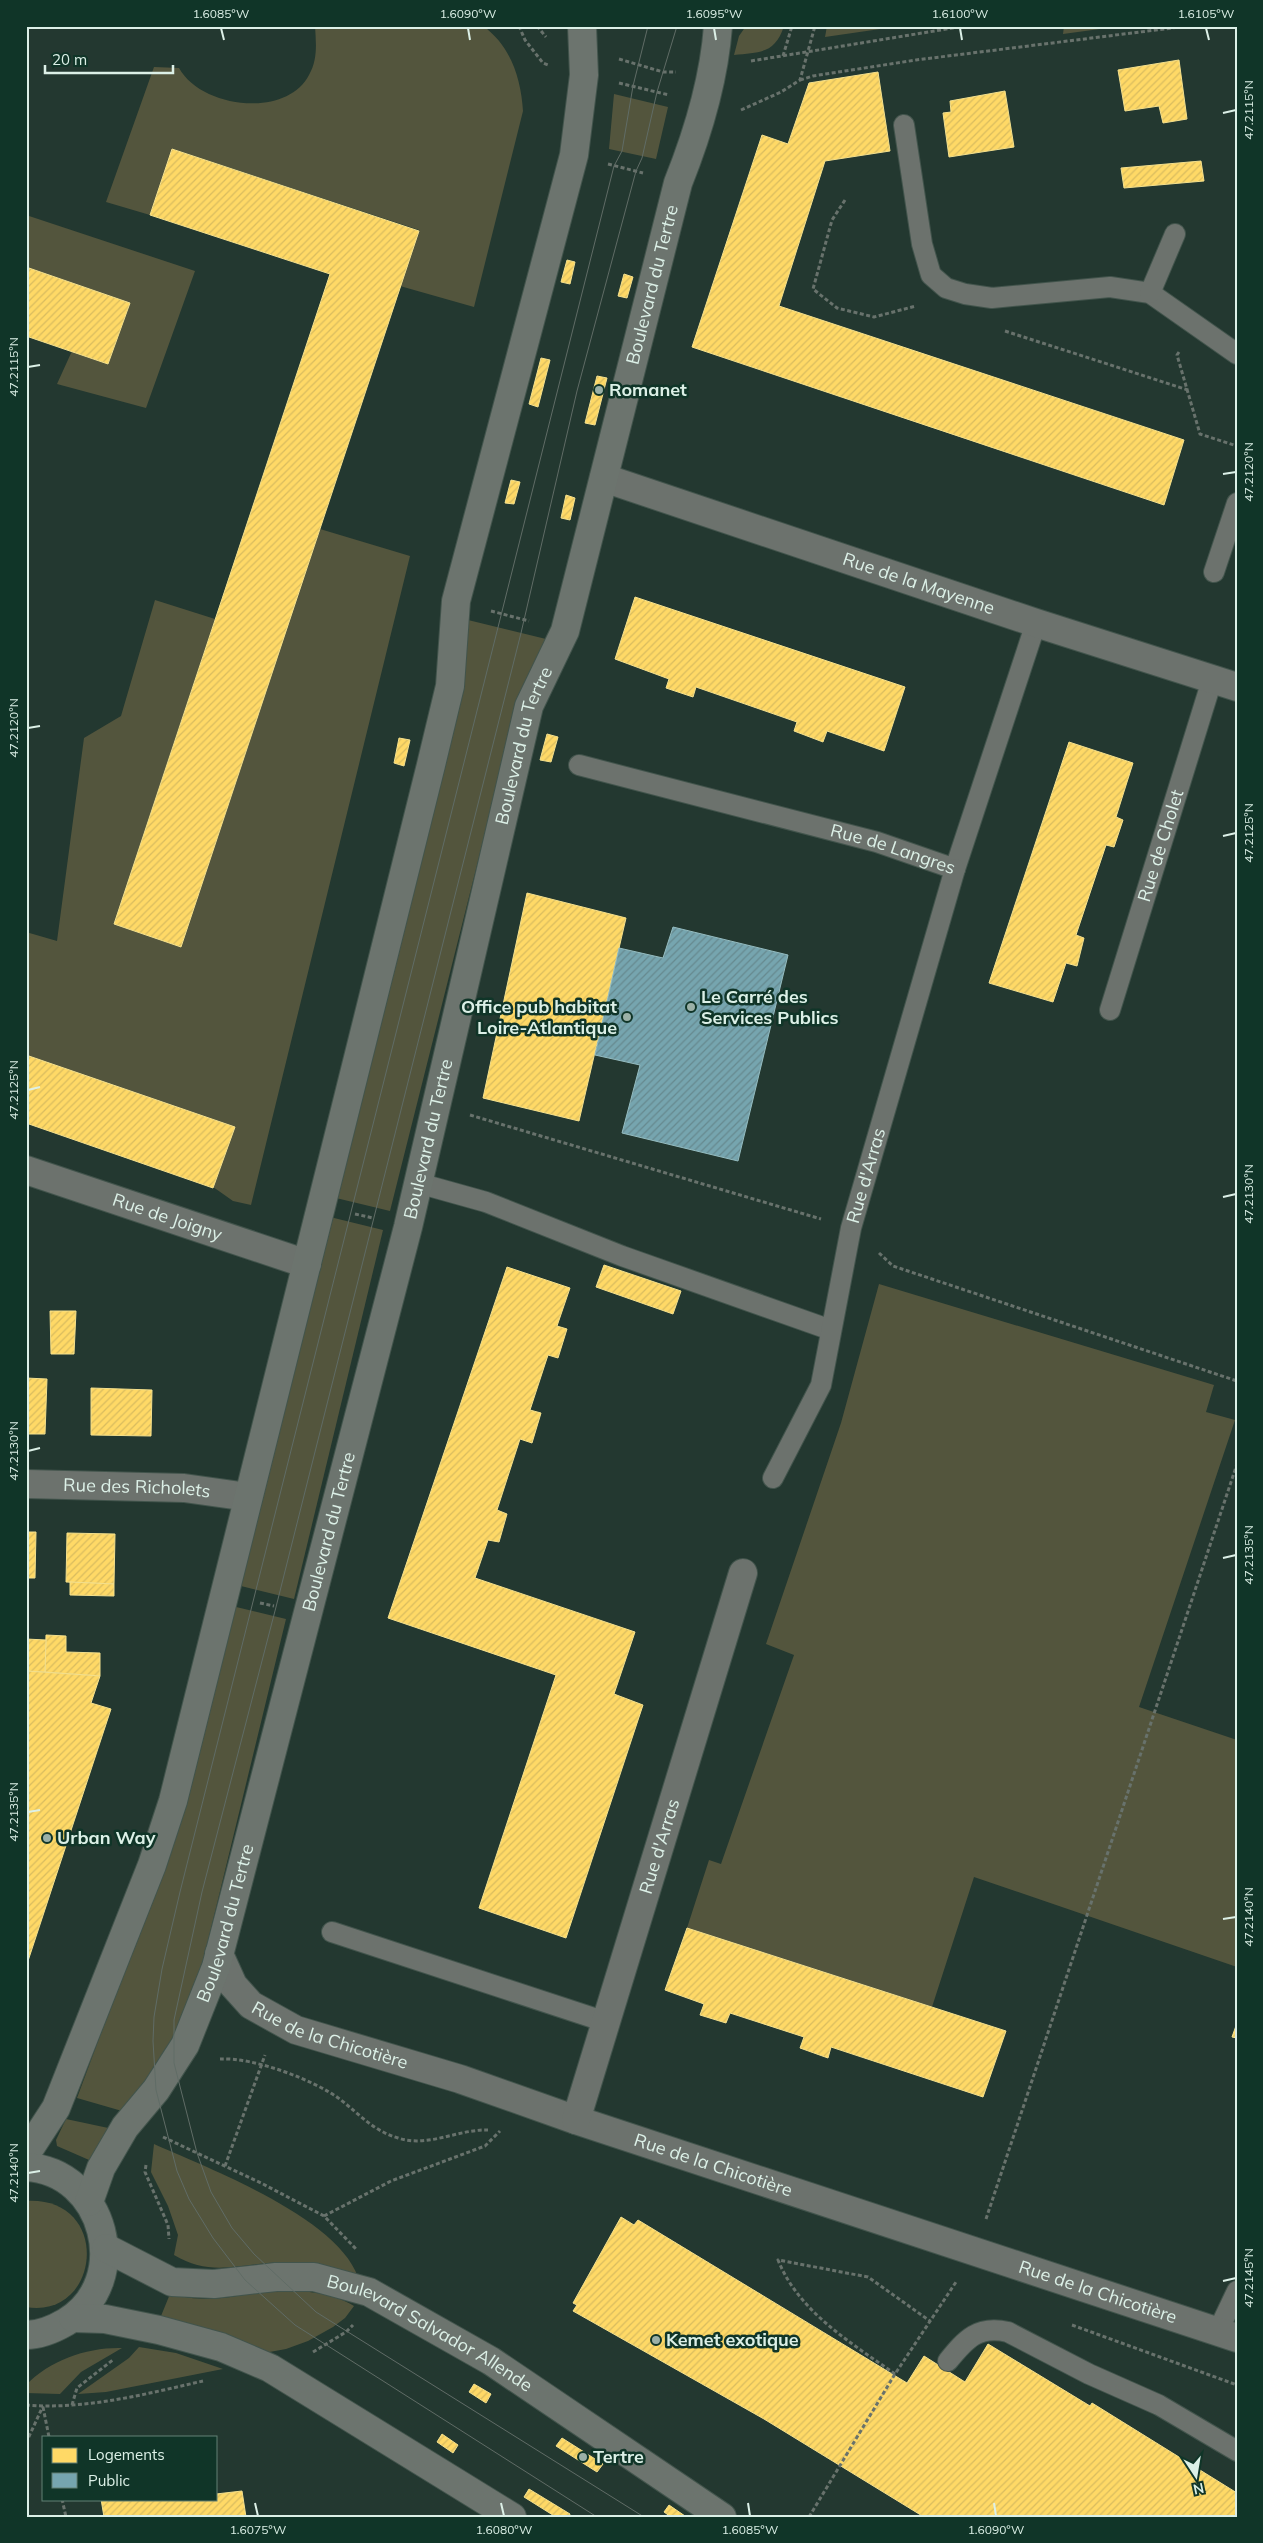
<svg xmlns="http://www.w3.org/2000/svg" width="1263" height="2543" viewBox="0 0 1263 2543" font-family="Mulish,sans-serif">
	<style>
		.green { fill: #53553d }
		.homes { fill: url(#homes-hatch); stroke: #f4e08d }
		.public { fill: url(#public-hatch); stroke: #95bcc0 }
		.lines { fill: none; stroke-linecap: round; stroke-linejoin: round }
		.lane-casing { stroke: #42544c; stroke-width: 22 }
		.street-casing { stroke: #42544c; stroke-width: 30 }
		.secondary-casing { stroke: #42544c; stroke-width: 30 }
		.path { stroke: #68726c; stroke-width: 3; stroke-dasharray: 4 2.5; stroke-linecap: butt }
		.lane { stroke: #6c726d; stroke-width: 20 }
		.street { stroke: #6c726d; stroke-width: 28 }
		.secondary { stroke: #6c746e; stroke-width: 28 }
		.tram { stroke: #606c66; stroke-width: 1 }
		.ticks { fill: none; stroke: #dcf0e7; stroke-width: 2 }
		.poi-dot { fill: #9bb0a7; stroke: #103528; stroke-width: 2 }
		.labels { text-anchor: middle; stroke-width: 5; stroke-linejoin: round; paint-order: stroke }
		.street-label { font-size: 18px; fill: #dcf0e7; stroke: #103528 }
		.poi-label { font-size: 18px; font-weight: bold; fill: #dcf0e7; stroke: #103528; text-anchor: start }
		.neatline { fill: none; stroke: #dcf0e7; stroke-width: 2 }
		.ticks-label { font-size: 12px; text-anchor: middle; fill: #dcf0e7 }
	</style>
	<defs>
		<pattern id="homes-hatch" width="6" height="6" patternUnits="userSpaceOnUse" patternTransform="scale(1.25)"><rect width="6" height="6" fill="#ffd966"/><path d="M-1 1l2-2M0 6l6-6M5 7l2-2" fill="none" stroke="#d9bc5f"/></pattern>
		<pattern id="public-hatch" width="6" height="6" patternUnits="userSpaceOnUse" patternTransform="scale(1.25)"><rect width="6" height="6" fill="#76a5af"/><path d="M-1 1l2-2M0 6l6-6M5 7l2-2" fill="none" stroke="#66898f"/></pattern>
	</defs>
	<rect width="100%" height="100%" fill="#233830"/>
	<g class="green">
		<path d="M315 26H483C511 46 521 79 523 111L474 307 400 286 419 230 173 149 150 215 106 202 154 67 179 68C201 108 286 119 309 75 318 59 316 43 315 26Z"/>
		<path d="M746 26H784C775 54 760 52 734 55L739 36Z"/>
		<path d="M827 26H901L825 37Z"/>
		<path d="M1064 26H1122L1063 34Z"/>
		<path d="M614 94 668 107 656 159 609 149Z"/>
		<path d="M26 215 195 271 146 408 57 384 72 351 108 364 130 303 26 267Z"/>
		<path d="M320 529 410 556 251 1205 233 1201 26 1055V932L57 941 84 738 121 716 155 600 215 619 114 924 181 946Z"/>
		<path d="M468 620 546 639 516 710 390 1211 336 1198Z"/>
		<path d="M330 1217 383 1230 294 1599 241 1586Z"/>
		<path d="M879 1284 1214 1385 1206 1412 1235 1420 1139 1707 1237 1740V1967L974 1877 932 2007 687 1928 709 1860 721 1864 794 1655 766 1644 841 1423Z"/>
		<path d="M232 1606 286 1619 189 2019 178 2044 122 2111 77 2098 168 1852Z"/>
		<path d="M66 2119 113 2129 96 2163 57 2146 56 2140Z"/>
		<path d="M154 2144C210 2169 337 2217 358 2277 331 2263 298 2261 268 2263 233 2266 207 2275 174 2255L178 2235 168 2206 151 2172Z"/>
		<path d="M26 2201C113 2196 101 2320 26 2307Z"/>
		<path d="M273 2290C301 2291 329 2291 354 2306L345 2318 333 2327 308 2341 286 2349 264 2353 200 2328 161 2316 170 2294C210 2304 233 2296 273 2290Z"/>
		<path d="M139 2347 176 2353 223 2369 106 2392 78 2394 129 2358Z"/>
		<path d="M122 2348 81 2372 60 2394 26 2393V2385C50 2360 88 2347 122 2348Z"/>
	</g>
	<g class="homes">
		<path d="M1179 60 1187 119 1163 123 1159 106 1125 111 1118 70Z"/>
		<path d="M878 72 890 151 825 161 779 306 1184 440 1164 505 692 347 762 135 788 144 809 83Z"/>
		<path d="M1005 91 1014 147 949 157 943 113 951 112 950 101Z"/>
		<path d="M172 149 419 231 181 947 114 924 330 274 150 215Z"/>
		<path d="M1201 161 1204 181 1124 188 1121 168Z"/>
		<path d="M567 260 575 262 570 284 561 282Z"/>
		<path d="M26 267 130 303 108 364 26 336Z"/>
		<path d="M624 274 633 277 627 298 618 296Z"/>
		<path d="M541 358 550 360 538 407 529 404Z"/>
		<path d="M597 376 607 378 595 425 585 423Z"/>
		<path d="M511 480 520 482 514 504 505 503Z"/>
		<path d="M566 495 575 498 570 520 561 518Z"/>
		<path d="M635 597 905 687 884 751 827 731 823 742 794 731 797 722 696 687 693 697 666 688 669 679 615 659Z"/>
		<path d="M547 734 558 737 551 762 540 760Z"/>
		<path d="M399 738 410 740 404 766 394 763Z"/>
		<path d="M1069 742 1133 763 1116 817 1123 820 1114 847 1106 845 1076 935 1084 938 1077 966 1066 963 1053 1002 989 983Z"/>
		<path d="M527 893 626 918 579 1121 483 1098Z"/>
		<path d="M26 1055 235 1127 213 1188 26 1123Z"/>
		<path d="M604 1265 681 1291 673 1314 596 1287Z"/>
		<path d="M507 1267 570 1288 557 1326 567 1329 558 1358 548 1355 530 1410 541 1413 532 1443 520 1439 497 1510 507 1514 499 1542 488 1540 475 1578 635 1632 614 1694 643 1705 566 1938 479 1908 556 1675 388 1618Z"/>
		<path d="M50 1311H76L74 1354H51Z"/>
		<path d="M26 1378 47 1379 45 1434H26Z"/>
		<path d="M91 1388 152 1390 151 1436 91 1435Z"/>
		<path d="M26 1532H36L35 1578H26Z"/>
		<path d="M67 1533 115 1534 114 1584 66 1582Z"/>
		<path d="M70 1582 114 1584V1596L70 1595Z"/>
		<path d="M46 1635 66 1636V1652L100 1653V1676L45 1672Z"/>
		<path d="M26 1639 46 1640 45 1672 26 1671Z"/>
		<path d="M26 1671 100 1676 91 1703 111 1709 26 1967Z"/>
		<path d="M687 1928 1006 2031 983 2097 831 2047 828 2058 800 2048 804 2037 730 2013 726 2023 700 2015 704 2004 665 1990Z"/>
		<path d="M1237 2023V2038L1232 2037Z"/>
		<path d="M621 2217 634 2225 638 2220 907 2383 924 2356 965 2382 988 2344 1090 2406 1092 2403 1237 2493V2517H924L764 2419 573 2311 577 2305 573 2303Z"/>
		<path d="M474 2384 491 2394 486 2403 469 2392Z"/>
		<path d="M442 2434 458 2445 453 2453 437 2442Z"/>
		<path d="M562 2438 603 2464 597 2472 556 2446Z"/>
		<path d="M529 2489 570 2514 569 2517H556L524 2497Z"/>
		<path d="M242 2491 246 2517H104L101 2499H216V2494Z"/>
		<path d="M669 2505 685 2516 684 2517H671L664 2512Z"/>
	</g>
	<path class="public" d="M673 927 788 955 738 1161 622 1133 640 1065 595 1055 619 948 663 958Z"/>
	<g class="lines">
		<g class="lane-casing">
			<g id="lane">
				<path d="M904 125 922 244 931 275 946 288 965 294 992 298 1110 287 1150 293 1237 354"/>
				<path d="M1150 293 1175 234"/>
				<path d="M1214 572 1237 503"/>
				<path id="s1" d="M579 765 877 842 955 869 1036 623"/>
				<path id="s2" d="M1110 1010 1212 680"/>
				<path d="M418 1183 486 1202 622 1256 831 1330"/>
				<path id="s3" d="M773 1478 821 1385 851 1228 955 869"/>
				<path d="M332 1932 606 2022"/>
				<path d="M1218 2331 1237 2291"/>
				<path d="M948 2361C966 2339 978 2325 1008 2332L1089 2374 1159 2405 1237 2451"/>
			</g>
		</g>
		<g class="street-casing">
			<g id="street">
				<path id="s4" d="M604 478 1036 623 1237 687"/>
				<path id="s5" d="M26 1170 307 1264"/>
				<path id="s6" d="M26 1484 184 1488 248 1497"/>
				<path id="s7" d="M219 1954 233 1985 251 2005 296 2030 460 2079 576 2120 1237 2338"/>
				<path id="s8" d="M576 2120 743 1573"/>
			</g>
		</g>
		<g class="secondary-casing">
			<g id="secondary">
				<path d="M26 2154 56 2108 152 1865 173 1801 431 765 450 686 456 601 574 155 584 75 582 26"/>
				<path d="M26 2167C105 2171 134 2281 66 2322 54 2329 41 2335 26 2335"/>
				<path id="s9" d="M89 2202 101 2168 125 2127 156 2090 185 2045 216 1967 408 1227 529 706 565 631 678 183C698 133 714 81 718 26"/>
				<path id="s10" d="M106 2248 172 2282 214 2284 276 2277H314L369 2292 491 2361 722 2517"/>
				<path d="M73 2318 105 2319 159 2330 221 2347 270 2368 512 2517"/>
			</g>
		</g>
		<g class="path">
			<path d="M519 26 525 40 543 63 548 65"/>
			<path d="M537 26 546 37"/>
			<path d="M783 56 792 26"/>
			<path d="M619 59 663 72H676"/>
			<path d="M751 61 965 26"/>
			<path d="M800 80 813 76 916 60 1188 26"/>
			<path d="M619 83 669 95"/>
			<path d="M741 110 781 92 800 80 815 26"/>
			<path d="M608 164 643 173"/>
			<path d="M845 200 832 220 813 289 837 308 874 317 916 306"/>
			<path d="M1005 331 1188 390"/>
			<path d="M1179 352 1177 355 1200 434 1237 446"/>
			<path d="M491 611 529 621"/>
			<path d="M470 1115 821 1219"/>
			<path d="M355 1214 373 1218"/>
			<path d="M879 1253 893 1266 1237 1381"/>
			<path d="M260 1603 274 1606"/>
			<path d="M220 2059C253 2057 315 2080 341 2100 360 2115 374 2131 398 2138 428 2148 458 2129 488 2130"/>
			<path d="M163 2137 261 2183 324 2216 357 2250"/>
			<path d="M146 2165 145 2172 168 2225 169 2239"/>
			<path d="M225 2166 265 2055"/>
			<path d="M324 2216 391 2181 485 2146 500 2131"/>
			<path d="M986 2219 1237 1464"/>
			<path d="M1072 2325 1237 2385"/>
			<path d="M313 2352 346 2332 353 2325"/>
			<path d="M895 2374C850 2342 799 2312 778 2260L868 2277 930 2321"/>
			<path d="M26 2405C85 2410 146 2394 203 2381"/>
			<path d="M72 2405 77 2388 114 2359"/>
			<path d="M43 2407 49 2437"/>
			<path d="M26 2443 43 2406"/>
			<path d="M62 2499 66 2517"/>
			<path d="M809 2517 895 2374 956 2282"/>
		</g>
		<use href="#lane" class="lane"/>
		<use href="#street" class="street"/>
		<use href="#secondary" class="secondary"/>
		<g class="tram">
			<path d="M597 2517 295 2325 245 2280 213 2238 189 2199 177 2171 156 2090 153 2041 154 2017 162 1969 180 1892 614 166 622 151 633 86 648 26"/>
			<path d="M644 2517 316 2312 254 2254 232 2228 211 2192 197 2153 174 2063V2020L202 1892 276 1607 521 633 577 391 636 171 642 158 657 92 677 26"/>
		</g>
	</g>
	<path class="ticks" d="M221 28 224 40M468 28 470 40M714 28 716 40M960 28 962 40M1206 28 1209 40M1223 113 1236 110M28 367 40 365M1223 474 1236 472M28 728 40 726M1223 836 1236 833M28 1090 40 1087M1223 1197 1236 1194M28 1451 40 1448M1223 1558 1236 1555M28 1812 40 1810M1223 1919 1236 1917M28 2173 40 2171M1223 2281 1236 2278M255 2503 258 2516M501 2503 504 2516M748 2503 750 2516M994 2503 996 2516"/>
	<g class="poi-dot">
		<circle cx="599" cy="390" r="5"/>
		<circle cx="691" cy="1007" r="5"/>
		<circle cx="627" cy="1017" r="5"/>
		<circle cx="47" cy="1838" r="5"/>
		<circle cx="656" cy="2340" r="5"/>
		<circle cx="583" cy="2457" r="5"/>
	</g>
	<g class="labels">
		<g class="street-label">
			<text dy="6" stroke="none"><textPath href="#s9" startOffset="2009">Boulevard du Tertre</textPath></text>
			<text dy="6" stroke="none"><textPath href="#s4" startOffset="332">Rue de la Mayenne</textPath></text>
			<text dy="6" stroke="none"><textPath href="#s9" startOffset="1529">Boulevard du Tertre</textPath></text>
			<text dy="6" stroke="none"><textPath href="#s1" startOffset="325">Rue de Langres</textPath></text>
			<text dy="6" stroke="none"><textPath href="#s2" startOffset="172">Rue de Cholet</textPath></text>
			<text dy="6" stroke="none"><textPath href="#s9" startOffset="1124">Boulevard du Tertre</textPath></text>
			<text dy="6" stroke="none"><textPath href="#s3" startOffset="319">Rue d'Arras</textPath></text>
			<text dy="6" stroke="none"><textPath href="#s5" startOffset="149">Rue de Joigny</textPath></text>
			<text dy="6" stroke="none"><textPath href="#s6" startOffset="111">Rue des Richolets</textPath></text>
			<text dy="6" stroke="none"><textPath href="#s9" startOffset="719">Boulevard du Tertre</textPath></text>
			<text dy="6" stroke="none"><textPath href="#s8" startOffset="286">Rue d'Arras</textPath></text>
			<text dy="6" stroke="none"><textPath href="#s9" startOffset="314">Boulevard du Tertre</textPath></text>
			<text dy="6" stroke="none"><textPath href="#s7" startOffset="146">Rue de la Chicotière</textPath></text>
			<text dy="6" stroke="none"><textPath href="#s7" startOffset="551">Rue de la Chicotière</textPath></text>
			<text dy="6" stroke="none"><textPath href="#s7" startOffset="956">Rue de la Chicotière</textPath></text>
			<text dy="6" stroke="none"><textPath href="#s10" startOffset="346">Boulevard Salvador Allende</textPath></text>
		</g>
		<g class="poi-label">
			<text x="609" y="396">Romanet</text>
			<text x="701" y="1003">Le Carré des<tspan x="701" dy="21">Services Publics</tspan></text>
			<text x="617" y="1013" text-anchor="end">Office pub habitat<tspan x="617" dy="21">Loire-Atlantique</tspan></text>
			<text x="57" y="1844">Urban Way</text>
			<text x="666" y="2346">Kemet exotique</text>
			<text x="593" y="2463">Tertre</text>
		</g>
	</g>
	<rect width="1263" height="2543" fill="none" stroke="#103528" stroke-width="55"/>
	<rect x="42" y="2436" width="175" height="65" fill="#103528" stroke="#628074"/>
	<rect x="52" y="2448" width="25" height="15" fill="#ffd966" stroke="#628074"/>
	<text x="88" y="2460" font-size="15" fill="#dcf0e7">Logements</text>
	<rect x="52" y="2473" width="25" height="15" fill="#76a5af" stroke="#628074"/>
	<text x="88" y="2486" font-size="15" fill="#dcf0e7">Public</text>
	<g transform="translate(1196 2476) rotate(168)" stroke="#103528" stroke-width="4" paint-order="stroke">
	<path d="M0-4L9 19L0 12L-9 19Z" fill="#dcf0e7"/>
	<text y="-8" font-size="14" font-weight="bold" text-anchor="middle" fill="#dcf0e7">N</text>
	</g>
	<path d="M45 65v8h128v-8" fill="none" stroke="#dcf0e7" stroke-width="2.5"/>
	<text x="52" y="65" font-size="15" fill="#dcf0e7" stroke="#103528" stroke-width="4" paint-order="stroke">20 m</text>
	<rect x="28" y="28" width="1208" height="2488" class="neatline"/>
	<g class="ticks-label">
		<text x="221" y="18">1.6085°W</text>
		<text x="468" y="18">1.6090°W</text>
		<text x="714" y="18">1.6095°W</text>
		<text x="960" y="18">1.6100°W</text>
		<text x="1206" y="18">1.6105°W</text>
		<text transform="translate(1249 110) rotate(-90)" y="4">47.2115°N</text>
		<text transform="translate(14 367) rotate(-90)" y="4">47.2115°N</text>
		<text transform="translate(1249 472) rotate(-90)" y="4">47.2120°N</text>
		<text transform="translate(14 728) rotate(-90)" y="4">47.2120°N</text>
		<text transform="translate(1249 833) rotate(-90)" y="4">47.2125°N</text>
		<text transform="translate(14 1090) rotate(-90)" y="4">47.2125°N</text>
		<text transform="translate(1249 1194) rotate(-90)" y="4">47.2130°N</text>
		<text transform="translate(14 1451) rotate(-90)" y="4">47.2130°N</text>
		<text transform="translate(1249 1555) rotate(-90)" y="4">47.2135°N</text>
		<text transform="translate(14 1812) rotate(-90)" y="4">47.2135°N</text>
		<text transform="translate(1249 1917) rotate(-90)" y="4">47.2140°N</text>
		<text transform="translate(14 2173) rotate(-90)" y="4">47.2140°N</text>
		<text transform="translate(1249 2278) rotate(-90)" y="4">47.2145°N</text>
		<text x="258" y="2534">1.6075°W</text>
		<text x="504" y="2534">1.6080°W</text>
		<text x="750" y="2534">1.6085°W</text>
		<text x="996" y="2534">1.6090°W</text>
	</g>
</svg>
